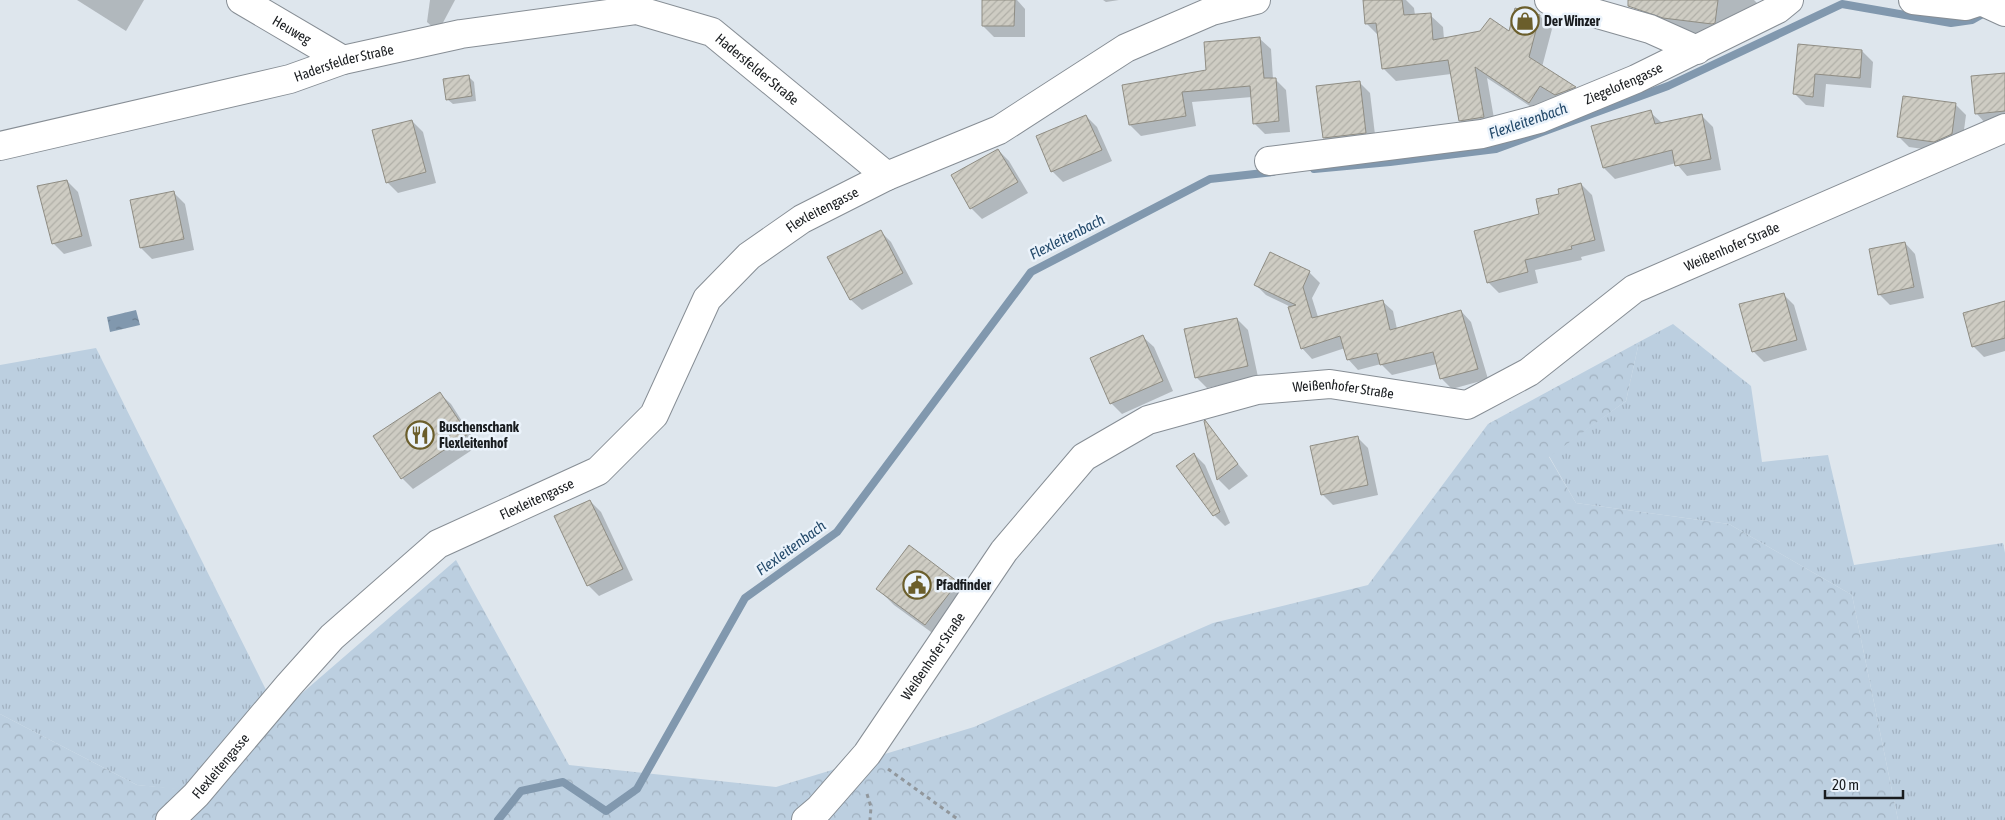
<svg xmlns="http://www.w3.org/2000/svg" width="2005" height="820" viewBox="0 0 2005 820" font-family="'Asap Condensed',sans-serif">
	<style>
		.grass { fill: url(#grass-tufts) }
		.forest { fill: url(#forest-crowns) }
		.water { fill: url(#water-ripples) }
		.shadow { fill: #0003 }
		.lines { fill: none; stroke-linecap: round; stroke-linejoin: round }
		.stream { stroke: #8198ae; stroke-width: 8 }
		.building { fill: url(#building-hatch); stroke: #8f8d84 }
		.street-casing { stroke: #878e95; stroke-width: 30 }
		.path { stroke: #91979c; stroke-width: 3; stroke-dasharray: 4 4; stroke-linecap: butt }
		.street { stroke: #fff; stroke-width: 28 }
		.labels { text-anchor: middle; stroke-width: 5; stroke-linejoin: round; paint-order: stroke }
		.poi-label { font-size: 14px; font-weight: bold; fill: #191c1f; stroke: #ebf3fb; text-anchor: start }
		.street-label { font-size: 14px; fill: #191c1f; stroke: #ebf3fb }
		.water-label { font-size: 15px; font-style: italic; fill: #23496a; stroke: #ebf3fb }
	</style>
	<defs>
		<pattern id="grass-tufts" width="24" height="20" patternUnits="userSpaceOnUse" patternTransform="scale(1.25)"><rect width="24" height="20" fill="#bccfe0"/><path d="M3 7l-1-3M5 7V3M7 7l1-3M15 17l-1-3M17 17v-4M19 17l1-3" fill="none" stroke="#a1b1c0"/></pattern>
		<pattern id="forest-crowns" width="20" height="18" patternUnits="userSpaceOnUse" patternTransform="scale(1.25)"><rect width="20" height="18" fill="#bccfe0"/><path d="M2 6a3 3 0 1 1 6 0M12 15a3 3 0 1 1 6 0" fill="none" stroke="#a1b1c0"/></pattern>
		<pattern id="water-ripples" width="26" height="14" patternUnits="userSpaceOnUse" patternTransform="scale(1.25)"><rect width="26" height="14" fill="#8198ae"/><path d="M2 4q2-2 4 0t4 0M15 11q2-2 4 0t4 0" fill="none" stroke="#697b8d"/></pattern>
		<pattern id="building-hatch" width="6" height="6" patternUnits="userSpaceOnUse" patternTransform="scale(1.25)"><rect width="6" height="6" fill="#ceccc3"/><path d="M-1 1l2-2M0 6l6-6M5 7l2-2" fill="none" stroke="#b0afa7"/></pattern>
	</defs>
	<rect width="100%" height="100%" fill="#dee6ed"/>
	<g class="grass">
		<path d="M1673 324 1751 386 1762 462 1828 455 1854 565 2003 543 2005 553V820H1898L1852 595 1729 524 1576 503 1549 456 1626 401 1639 342Z"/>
		<path d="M96 348 278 714 194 791 137 785 0 714V365Z"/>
	</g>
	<path class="forest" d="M1639 342 1626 401 1549 457 1576 503 1729 524 1852 595 1898 820H0V714L137 785 194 790 278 714 456 560 569 765 776 787 974 727 1213 623 1368 585 1488 424Z"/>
	<path class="water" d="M136 310 140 325 110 332 107 317Z"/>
	<g class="shadow">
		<path d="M77 0H144L126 31Z"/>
		<path d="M430 0H455L438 32 427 22Z"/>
		<path d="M984 0H1017L1025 9V37H994L983 26Z"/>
		<path d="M1103 0H1119L1106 2Z"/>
		<path d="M1364 0H1406L1414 8 1415 15H1430L1443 27 1444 39 1510 33 1540 16 1552 29 1542 67 1576 88 1588 100 1569 107 1553 98 1542 114 1487 78 1496 130 1473 133 1460 121 1451 74 1396 81 1383 68 1379 36 1366 23Z"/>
		<path d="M1659 0H1754L1759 5 1730 39 1680 33 1674 31 1658 14Z"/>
		<path d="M1260 39 1271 49 1273 79H1275L1286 90 1290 132 1265 134 1254 123 1252 97 1192 102 1196 126 1141 136 1130 125 1208 71Z"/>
		<path d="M1799 45 1862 51 1873 62 1871 88 1826 84 1824 107 1806 105 1795 94Z"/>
		<path d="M2005 74V123L1987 125 1977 114 1973 77Z"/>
		<path d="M468 76 474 82 476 101 453 104 447 99Z"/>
		<path d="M1359 82 1370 93 1376 143 1335 149 1324 138Z"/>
		<path d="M1955 104 1966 115 1962 145 1945 152 1909 147 1898 136Z"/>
		<path d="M1650 112 1662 123 1702 116 1713 127 1721 170 1687 176 1676 163 1615 179 1604 168 1593 127Z"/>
		<path d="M1086 116 1097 127 1112 161 1063 182 1052 171Z"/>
		<path d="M412 121 423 132 436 183 398 193 387 182Z"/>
		<path d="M998 150 1009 161 1028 193 982 219 971 208 953 176Z"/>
		<path d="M67 181 78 192 92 246 64 254 53 243Z"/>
		<path d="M1581 184 1592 195 1605 251 1581 257 1582 260 1535 270 1538 283 1499 293 1488 282 1541 215 1561 194Z"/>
		<path d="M174 193 185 204 194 250 152 259 141 248Z"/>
		<path d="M880 231 891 242 913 284 862 310 851 300 829 257Z"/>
		<path d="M1905 243 1915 254 1924 298 1890 305 1879 294Z"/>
		<path d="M1309 272 1320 283 1312 298 1318 317 1382 301 1393 311 1397 329 1461 311 1471 322 1488 379 1452 389 1442 379 1437 364 1392 375 1381 364 1358 370 1348 359 1345 348 1312 359 1302 348 1291 307 1266 295 1256 285Z"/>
		<path d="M1783 294 1794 305 1807 350 1764 362 1753 351Z"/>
		<path d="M2005 305V351L1984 357 1973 346Z"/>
		<path d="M1237 319 1248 330 1258 377 1207 388 1196 377Z"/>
		<path d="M1143 337 1154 347 1173 391 1122 414 1111 403Z"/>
		<path d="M440 394 451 404 478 446 413 489 402 478Z"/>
		<path d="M1206 425 1248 476 1229 490 1218 479Z"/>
		<path d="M1357 437 1368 448 1378 495 1333 505 1322 494Z"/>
		<path d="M1194 454 1205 465 1230 523 1225 526 1214 515Z"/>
		<path d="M590 501 601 512 633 580 599 596 588 585Z"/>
		<path d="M957 583 973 599 942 640 894 605 878 589Z"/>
	</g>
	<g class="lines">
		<g class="stream">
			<path d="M1314 169 1390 162 1496 149 1668 86 1842 4 1951 23 1972 20 1986 12"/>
			<path d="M498 820 521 791 563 782 606 811 637 789 745 598 837 532 1031 272 1210 179 1273 172"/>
		</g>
	</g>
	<g class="building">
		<path d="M982 0H1015L1014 26H982Z"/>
		<path d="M1363 0H1402L1404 15 1431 13 1433 40 1480 31 1490 18 1509 31 1515 8 1540 15 1529 57 1576 87 1555 95 1540 86 1529 103 1475 67 1484 117 1459 121 1448 60 1382 69 1376 23 1365 24Z"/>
		<path d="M1628 0H1718L1715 23 1712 24 1663 18 1628 6Z"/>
		<path d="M1260 37 1264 78H1276L1279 121 1253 124 1250 86 1182 92 1186 116 1129 125 1122 85 1206 70 1204 42Z"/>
		<path d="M1798 44 1862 50 1860 78 1815 74 1813 97 1793 94Z"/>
		<path d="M2005 73V111L1975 114 1971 76Z"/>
		<path d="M469 75 472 96 446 100 443 79Z"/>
		<path d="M1360 81 1366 133 1323 138 1316 86Z"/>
		<path d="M1903 96 1956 103 1952 134 1934 142 1897 137Z"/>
		<path d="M1651 110 1655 124 1702 114 1711 159 1675 166 1672 150 1603 168 1591 126Z"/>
		<path d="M1086 115 1102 150 1051 172 1036 136Z"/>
		<path d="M412 120 426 172 386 183 372 130Z"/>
		<path d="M998 149 1018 182 970 209 951 175Z"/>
		<path d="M67 180 82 236 52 244 37 186Z"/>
		<path d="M1581 183 1595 240 1571 246 1572 249 1525 260 1528 272 1487 283 1474 231 1539 214 1536 199 1559 194 1558 189Z"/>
		<path d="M174 191 184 239 140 248 130 200Z"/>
		<path d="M881 230 903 273 850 300 827 257Z"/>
		<path d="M1905 242 1914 287 1878 295 1869 249Z"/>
		<path d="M1270 252 1310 271 1303 287 1312 318 1383 300 1390 330 1461 310 1478 369 1440 379 1433 352 1380 365 1377 353 1347 360 1340 336 1301 349 1288 307 1296 305 1254 285Z"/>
		<path d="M1784 293 1797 340 1752 352 1739 304Z"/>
		<path d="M2005 301V338L1972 347 1963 313Z"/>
		<path d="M1237 318 1248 366 1195 378 1184 329Z"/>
		<path d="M1143 335 1163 381 1110 404 1090 358Z"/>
		<path d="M440 392 468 434 401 479 373 436Z"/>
		<path d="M1205 420 1238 464 1217 480 1204 421Z"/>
		<path d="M1358 436 1368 485 1321 495 1310 446Z"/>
		<path d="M1194 453 1220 512 1213 516 1176 466Z"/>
		<path d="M590 500 623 569 587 586 554 516Z"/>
		<path d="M909 545 958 582 925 625 876 589Z"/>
	</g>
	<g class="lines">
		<g class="street-casing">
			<g id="street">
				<path id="s1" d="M241 0 343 60"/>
				<path d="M1549 0 1650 29 1697 50"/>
				<path d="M1913 0 1966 6 1981 1 2005 12"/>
				<path id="s2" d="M0 146 290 79 343 60 461 34 637 10 712 32 887 176 999 130 1126 48 1212 11 1256 0"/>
				<path id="s3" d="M1269 161 1482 134 1539 119 1636 79 1778 9 1789 0"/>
				<path id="s4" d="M170 820 196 795 289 685 332 637 438 544 598 471 654 415 707 299 749 256 802 219 887 176"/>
				<path id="s5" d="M806 820 819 809 867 754 1004 551 1084 457 1148 420 1257 390 1330 384 1467 405 1529 372 1634 289 2005 128"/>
			</g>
		</g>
		<g class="path">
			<path d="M888 769 959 820"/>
			<path d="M867 794 871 807 870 820"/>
		</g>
		<use href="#street" class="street"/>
	</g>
	<defs>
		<g id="shop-ring" transform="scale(1.4375)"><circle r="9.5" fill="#ebf3fb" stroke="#6b5e2b" stroke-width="1.5"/><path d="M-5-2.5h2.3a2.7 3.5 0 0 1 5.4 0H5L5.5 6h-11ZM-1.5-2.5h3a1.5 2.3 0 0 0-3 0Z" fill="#6b5e2b"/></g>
		<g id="restaurant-ring" transform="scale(1.4375)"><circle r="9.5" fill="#ebf3fb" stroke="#6b5e2b" stroke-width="1.5"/><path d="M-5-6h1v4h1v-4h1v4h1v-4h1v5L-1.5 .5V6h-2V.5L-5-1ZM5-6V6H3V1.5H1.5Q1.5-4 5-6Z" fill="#6b5e2b"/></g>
		<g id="civic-ring" transform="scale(1.4375)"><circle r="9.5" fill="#ebf3fb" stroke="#6b5e2b" stroke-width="1.5"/><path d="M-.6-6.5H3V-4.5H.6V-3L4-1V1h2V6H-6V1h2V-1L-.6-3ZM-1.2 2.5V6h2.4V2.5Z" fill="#6b5e2b"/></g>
	</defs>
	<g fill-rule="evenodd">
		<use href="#shop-ring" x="1525" y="21"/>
		<use href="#restaurant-ring" x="420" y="435"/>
		<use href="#civic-ring" x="917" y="585"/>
	</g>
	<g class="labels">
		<g class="poi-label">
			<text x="1544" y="26">Der Winzer</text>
			<text x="439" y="432">Buschenschank<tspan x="439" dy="16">Flexleitenhof</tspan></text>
			<text x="936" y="590">Pfadfinder</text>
		</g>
		<g class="street-label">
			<text dy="5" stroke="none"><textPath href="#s1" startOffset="59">Heuweg</textPath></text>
			<text dy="5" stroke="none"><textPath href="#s2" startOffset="354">Hadersfelder Straße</textPath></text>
			<text dy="5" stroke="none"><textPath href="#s2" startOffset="789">Hadersfelder Straße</textPath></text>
			<text dy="5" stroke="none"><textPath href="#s3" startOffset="365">Ziegelofengasse</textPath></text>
			<text dy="5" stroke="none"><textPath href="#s4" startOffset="915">Flexleitengasse</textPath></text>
			<text dy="5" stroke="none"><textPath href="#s5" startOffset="1168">Weißenhofer Straße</textPath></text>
			<text dy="5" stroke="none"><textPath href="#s5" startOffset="732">Weißenhofer Straße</textPath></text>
			<text dy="5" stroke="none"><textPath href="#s4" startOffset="494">Flexleitengasse</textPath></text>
			<text dy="5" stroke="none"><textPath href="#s5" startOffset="208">Weißenhofer Straße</textPath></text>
			<text dy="5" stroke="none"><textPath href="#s4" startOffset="74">Flexleitengasse</textPath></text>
		</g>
		<g class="water-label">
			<text transform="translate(1528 121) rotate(-19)" y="5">Flexleitenbach</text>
			<text transform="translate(1067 237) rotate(-27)" y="5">Flexleitenbach</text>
			<text transform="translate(791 548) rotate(-36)" y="5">Flexleitenbach</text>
		</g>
	</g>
	<path d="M1825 790v8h78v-8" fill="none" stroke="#191c1f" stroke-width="2.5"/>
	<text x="1832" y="790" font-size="15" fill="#191c1f" stroke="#ebf3fb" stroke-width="4" paint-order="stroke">20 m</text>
</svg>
